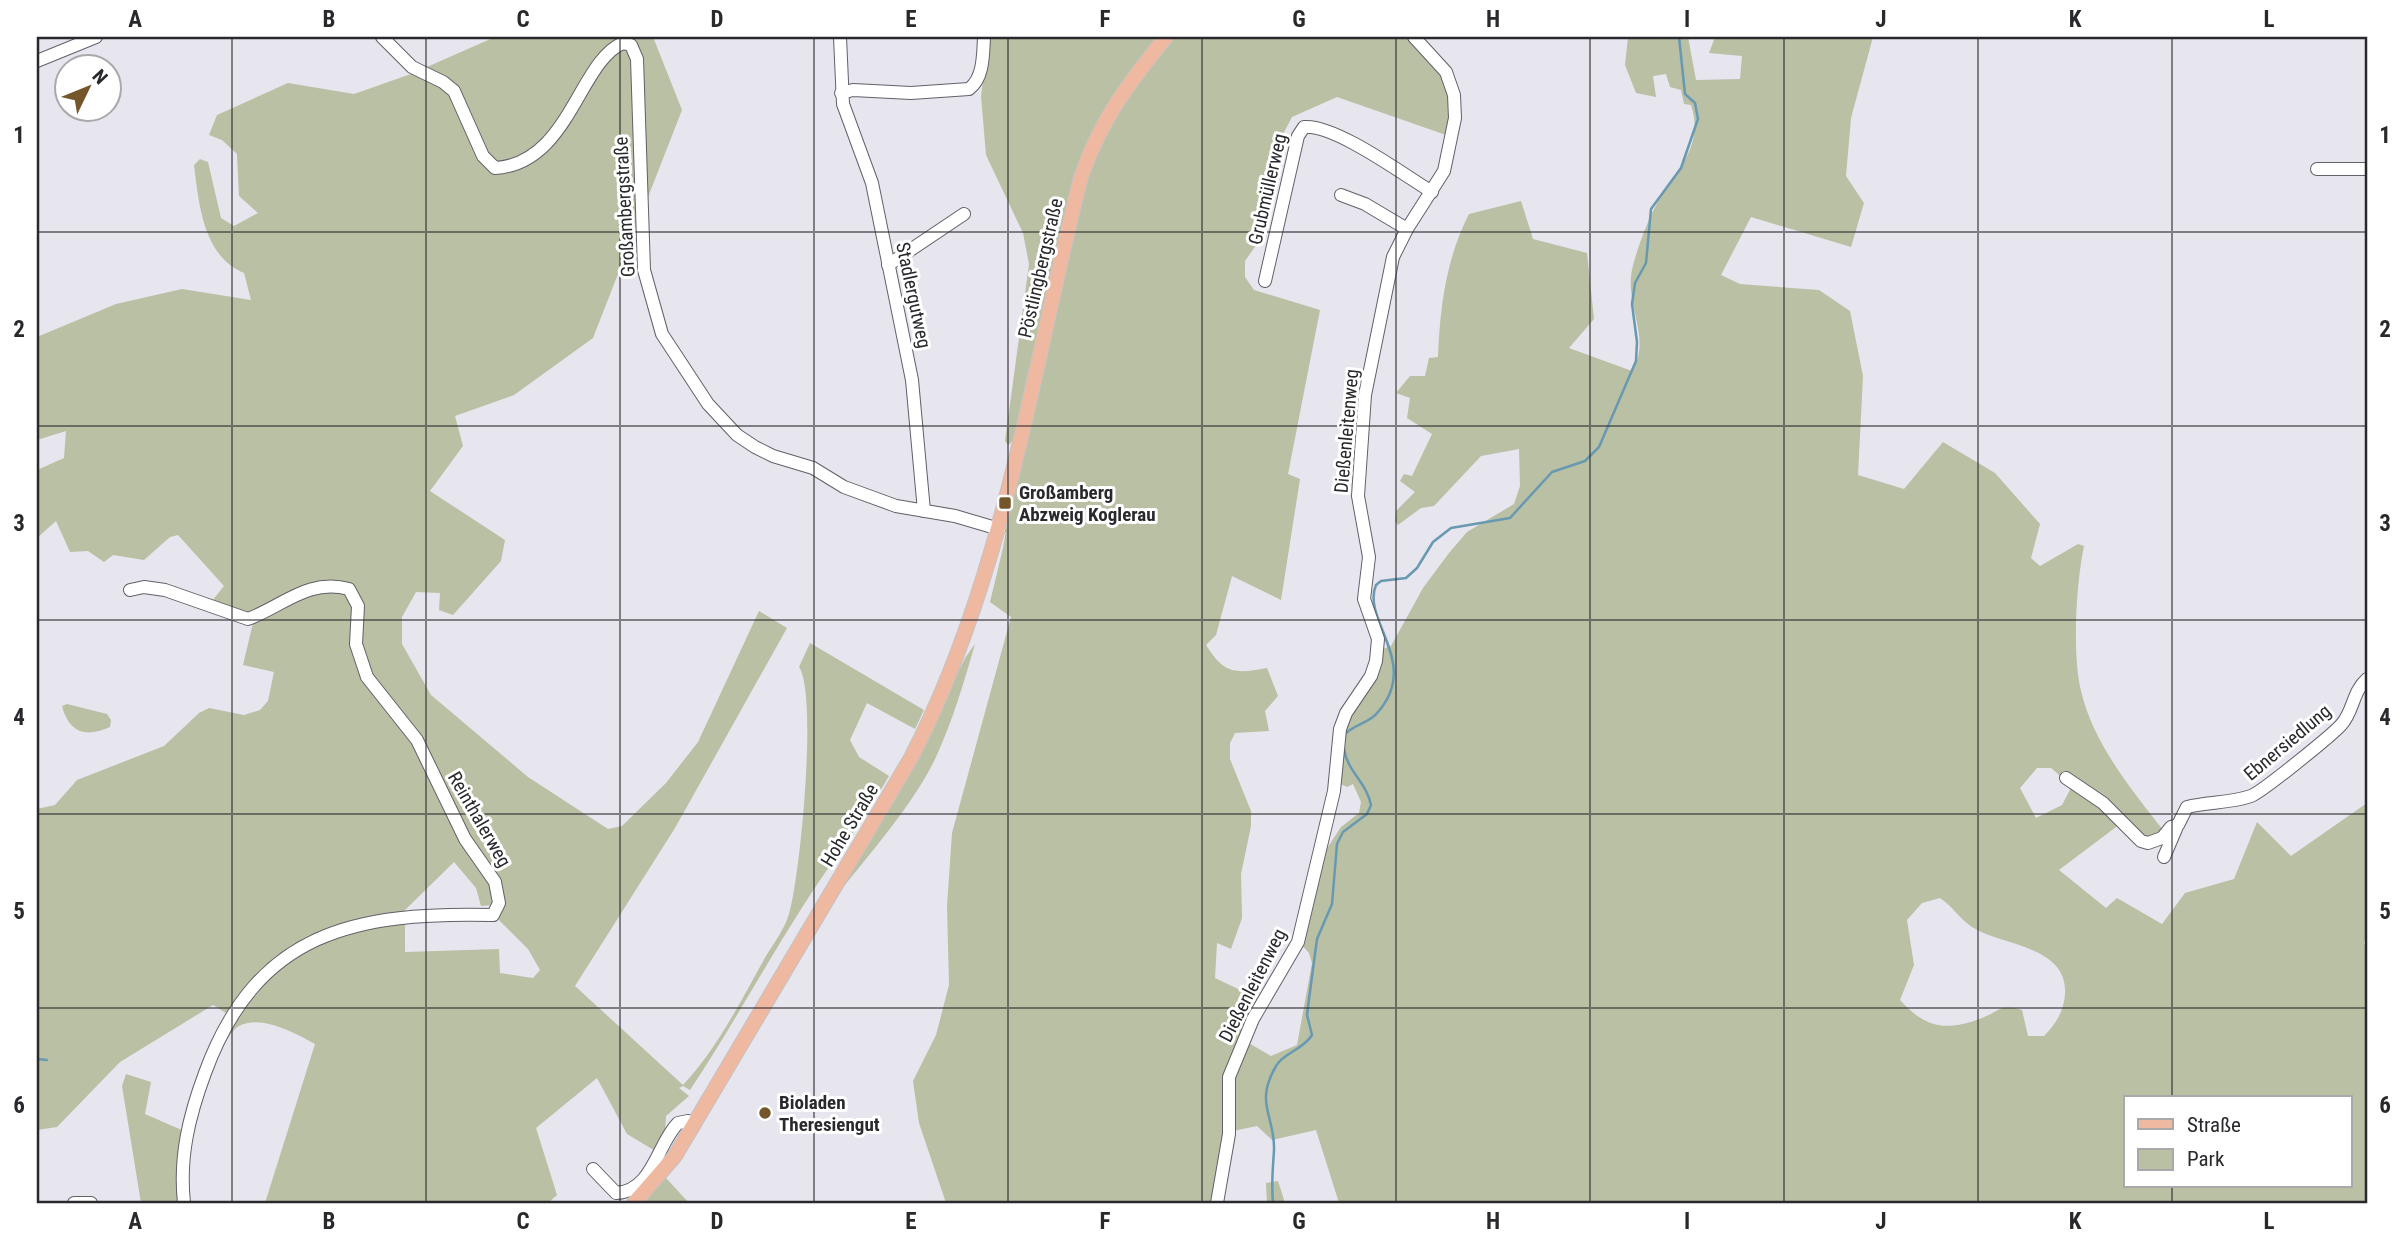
<svg xmlns="http://www.w3.org/2000/svg" width="2404" height="1240" viewBox="0 0 2404 1240" font-family="'Roboto Condensed',sans-serif">
	<style>
		.green { fill: #b9c0a4; fill-rule: evenodd }
		.lines { fill: none; stroke-linecap: round; stroke-linejoin: round }
		.stream { stroke: #6899b1; stroke-width: 2.5 }
		.minor-casing { stroke: #626068; stroke-width: 14 }
		.major-casing { stroke: #c3c3c4; stroke-width: 16 }
		.minor { stroke: #fff; stroke-width: 12 }
		.major { stroke: #efb8a0; stroke-width: 14 }
		.grid { fill: none; stroke: #29282c; stroke-width: 2; stroke-opacity: 0.55 }
		.poi-dot { fill: #75562b; stroke: #fff; stroke-width: 2.5 }
		.labels { text-anchor: middle; stroke-width: 6; stroke-linejoin: round; paint-order: stroke }
		.street-label { font-size: 19px; fill: #29282c; stroke: #fff }
		.poi-label { font-size: 19px; font-weight: bold; fill: #29282c; stroke: #fff; text-anchor: start }
		.neatline { fill: none; stroke: #29282c; stroke-width: 2.5 }
		.grid-label { font-size: 23px; text-anchor: middle; font-weight: bold; fill: #29282c }
	</style>
	<rect width="100%" height="100%" fill="#e7e5ee"/>
	<g class="green">
		<path d="M495 37H653L682 110 593 338 514 395 455 416 463 446 430 491 505 540 501 561 453 615 439 610 440 593 416 592 402 617V644L431 695 528 777 608 829 622 826 666 783 698 742 759 611 787 628 675 828 575 986 683 1085C717 1049 742 999 766 956 774 943 785 928 789 914 800 878 818 694 799 667L810 643 924 710 915 729 867 703 850 740 859 757 889 776C863 822 831 862 803 906 764 967 730 1030 690 1090L683 1086 679 1088 689 1096 666 1116 665 1135 657 1152 627 1134 597 1078 536 1128 557 1195 548 1203H265L315 1044C296 1033 260 1014 239 1026 218 1037 191 1134 183 1159L220 1040 269 975 325 940 405 919V952L499 949 500 973 533 978 540 970 528 949 497 918 503 902 412 743 463 841 492 884 493 905 481 906 476 888 454 862 404 911 355 921 248 984 226 1013 213 1005 120 1062 57 1127 37 1130V809L55 805 77 780 164 746 199 713 209 708 244 715 260 710 268 701 274 672 243 665 253 623 212 601 224 586 178 535 170 537 144 560 113 555 104 562 88 551 70 552 56 521 37 538V470L64 458 66 431 37 440V337L116 304 182 289 251 300 244 273C203 256 199 204 194 165L200 159 208 162 221 218 234 226 258 213 239 196 237 154 222 140 209 135 217 115 288 83 354 94 411 74Z"/>
		<path d="M989 37H1415L1442 74 1449 89V136L1337 97 1292 117 1282 136 1257 244 1245 261V277L1254 290 1320 310 1288 474 1300 479 1281 600 1232 576 1216 635 1206 645C1224 674 1235 674 1267 668L1278 696 1265 711 1269 731 1235 733 1230 743V759L1251 811V826L1241 874 1242 918 1231 949 1217 943 1215 978 1259 999 1237 1050 1213 1203H946L919 1123 913 1081 936 1035 949 985 947 906 952 833 1011 617 990 602 1003 548 1034 363 1029 368 1013 441 1008 445 1005 441 1029 264 1023 233 986 155 981 96Z"/>
		<path d="M1628 37H1688L1696 80 1740 79 1742 56 1709 53 1715 37H1873L1851 118 1846 176 1864 203 1851 247 1751 217 1721 275 1740 284 1819 290 1850 311 1863 376 1858 475 1904 489 1943 442 1995 473 2040 524 2031 558 2040 566 2078 544 2084 546C2076 584 2072 654 2081 691 2093 743 2131 789 2163 830L2144 838 2124 821 2059 870 2106 908 2117 898 2162 924 2185 893 2234 879 2257 822 2291 856 2367 803V933L2364 943 2367 949V1203H1339L1316 1130 1272 1140 1257 1126 1233 1131 1231 1091 1247 1042 1271 1056 1297 1045 1312 963 1309 953 1301 944 1322 856 1341 827 1359 813 1361 802 1353 784 1347 787 1341 784C1341 763 1339 738 1349 718 1360 695 1378 675 1383 649L1391 646 1423 588 1449 553 1467 532 1514 504 1520 486 1519 449 1481 456 1434 506 1421 508 1398 525 1395 521 1396 511 1415 492 1400 481 1404 474 1412 476 1432 434 1407 418 1410 398 1396 393 1410 376H1425L1429 358 1438 357C1440 307 1446 259 1469 214L1521 201 1533 239 1587 253 1594 319 1569 348 1632 371C1651 340 1628 311 1631 277 1632 262 1646 225 1653 211 1671 175 1706 149 1691 105L1684 104 1681 90 1670 87 1666 74 1653 76 1656 97 1636 93 1625 65ZM2037 768H2051L2072 786 2062 805 2036 818 2020 788ZM1940 898C1952 906 1960 919 1972 927 2001 946 2068 945 2065 994 2064 1011 2056 1024 2044 1036H2028L2022 1010C2000 1004 2002 1010 1982 1018 1946 1032 1925 1028 1900 1000L1914 965 1907 920 1922 903ZM2126 1098H2350V1186H2126Z"/>
		<path d="M975 644C964 682 953 720 936 757 912 807 872 850 838 894L901 790 965 658Z"/>
		<path d="M67 704 107 714 111 720 110 727C86 738 69 733 62 706Z"/>
		<path d="M126 1074 151 1082 145 1114 184 1131 182 1203H141L122 1086Z"/>
		<path d="M666 1178 689 1203H642Z"/>
		<path d="M1278 1181 1285 1203H1267L1266 1183Z"/>
	</g>
	<g class="lines">
		<g class="stream">
			<path d="M1343 736C1353 724 1369 724 1378 712 1421 663 1361 620 1376 585L1381 581 1406 578 1417 568 1433 542 1451 528 1510 518 1552 472 1585 461 1599 447 1636 361 1637 342 1632 304 1635 283 1646 263 1651 209 1681 168 1698 119 1695 103 1685 94 1679 37"/>
			<path d="M37 1059 47 1060"/>
			<path d="M1273 1203C1271 1184 1273 1168 1274 1150 1275 1115 1254 1104 1276 1066 1283 1053 1303 1050 1312 1035L1307 1015 1309 999 1317 939 1332 904 1337 844 1343 832 1367 814 1371 805C1367 783 1347 771 1344 749"/>
		</g>
		<g class="minor-casing">
			<g id="minor">
				<path d="M382 37 412 67 443 82 454 91 483 156 495 168C569 164 579 61 623 43L631 45 637 59 644 270 662 334 708 404 737 435 755 447 773 456 813 468 844 487 896 506 955 516 999 529"/>
				<path d="M840 37 843 104 872 183 912 380 924 511"/>
				<path d="M37 61 96 37"/>
				<path d="M841 93 853 90 911 93 969 89C984 78 983 54 984 37"/>
				<path d="M2317 169H2367"/>
				<path d="M1341 195 1365 204 1407 229"/>
				<path d="M888 265 964 214"/>
				<path d="M1265 281 1298 136 1304 127C1335 124 1404 175 1432 192"/>
				<path d="M130 590 144 587 165 590 248 619C283 606 308 578 349 589L358 606 356 644 367 677 417 740 465 839 495 882 499 903 493 915C355 912 257 931 205 1073 189 1116 179 1157 184 1203"/>
				<path d="M2066 778 2103 803 2141 841 2148 843 2162 838 2171 827 2178 825 2187 807C2208 802 2231 803 2251 796 2262 792 2332 735 2341 725 2354 711 2352 692 2367 679"/>
				<path d="M2164 857 2176 829"/>
				<path d="M593 1169 616 1193C653 1191 657 1144 678 1123L688 1121 694 1124"/>
				<path d="M74 1203H91"/>
				<path d="M1217 1203 1229 1134V1077L1253 1019 1298 942 1334 791 1340 729 1346 713 1371 676 1376 661 1378 639 1364 599 1369 557 1358 496 1365 395 1393 257 1407 229 1444 171 1455 118 1454 95 1446 72 1414 37"/>
			</g>
		</g>
		<g class="major-casing">
			<path id="major" d="M634 1203 675 1156 911 758C1005 576 1031 373 1081 177 1101 119 1128 84 1166 37"/>
		</g>
		<use href="#minor" class="minor"/>
		<use href="#major" class="major"/>
	</g>
	<path class="grid" d="M232 37V1203M426 37V1203M620 37V1203M814 37V1203M1008 37V1203M1202 37V1203M1396 37V1203M1590 37V1203M1784 37V1203M1978 37V1203M2172 37V1098M37 232H2367M37 426H2367M37 620H2367M37 814H2367M37 1008H2367M2172 1186V1203"/>
	<g class="poi-dot">
		<rect x="998" y="496" width="14" height="14" rx="3.5"/>
		<circle cx="765" cy="1113" r="7"/>
	</g>
	<g class="labels">
		<g class="street-label">
			<text transform="translate(1267 189) rotate(-77)" y="7">Grubmüllerweg</text>
			<text transform="translate(624 207) rotate(-93)" y="7">Großambergstraße</text>
			<text transform="translate(1040 268) rotate(-77)" y="7">Pöstlingbergstraße</text>
			<text transform="translate(914 295) rotate(78)" y="7">Stadlergutweg</text>
			<text transform="translate(1346 431) rotate(-85)" y="7">Dießenleitenweg</text>
			<text transform="translate(2287 742) rotate(-40)" y="7">Ebnersiedlung</text>
			<text transform="translate(480 819) rotate(60)" y="7">Reinthalerweg</text>
			<text transform="translate(849 825) rotate(-59)" y="7">Hohe Straße</text>
			<text transform="translate(1252 985) rotate(-63)" y="7">Dießenleitenweg</text>
		</g>
		<g class="poi-label">
			<text x="1019" y="499">Großamberg<tspan x="1019" dy="22">Abzweig Koglerau</tspan></text>
			<text x="779" y="1109">Bioladen<tspan x="779" dy="22">Theresiengut</tspan></text>
		</g>
	</g>
	<rect width="2404" height="1240" fill="none" stroke="#ffffff" stroke-width="77"/>
	<rect x="2124" y="1096" width="228" height="91" fill="#ffffff" stroke="#a9a9ab" stroke-width="2"/>
	<rect x="2138" y="1119" width="35" height="10" fill="#efb8a0" stroke="#a9a9ab" stroke-width="2"/>
	<text x="2187" y="1132" font-size="21" fill="#29282c">Straße</text>
	<rect x="2138" y="1149" width="35" height="21" fill="#b9c0a4" stroke="#a9a9ab" stroke-width="2"/>
	<text x="2187" y="1166" font-size="21" fill="#29282c">Park</text>
	<g transform="translate(88 88) rotate(47)"><circle r="33" fill="#ffffff" stroke="#a9a9ab" stroke-width="2"/>
	<path d="M0-5L12 26L0 18L-12 26Z" fill="#75562b"/>
	<text y="-10" font-size="19" font-weight="bold" text-anchor="middle" fill="#29282c">N</text>
	</g>
	<rect x="38" y="38" width="2328" height="1164" class="neatline"/>
	<g class="grid-label">
		<text x="135" y="27">A</text>
		<text x="329" y="27">B</text>
		<text x="523" y="27">C</text>
		<text x="717" y="27">D</text>
		<text x="911" y="27">E</text>
		<text x="1105" y="27">F</text>
		<text x="1299" y="27">G</text>
		<text x="1493" y="27">H</text>
		<text x="1687" y="27">I</text>
		<text x="1881" y="27">J</text>
		<text x="2075" y="27">K</text>
		<text x="2269" y="27">L</text>
		<text x="19" y="143">1</text>
		<text x="2385" y="143">1</text>
		<text x="19" y="337">2</text>
		<text x="2385" y="337">2</text>
		<text x="19" y="531">3</text>
		<text x="2385" y="531">3</text>
		<text x="19" y="725">4</text>
		<text x="2385" y="725">4</text>
		<text x="19" y="919">5</text>
		<text x="2385" y="919">5</text>
		<text x="19" y="1113">6</text>
		<text x="2385" y="1113">6</text>
		<text x="135" y="1229">A</text>
		<text x="329" y="1229">B</text>
		<text x="523" y="1229">C</text>
		<text x="717" y="1229">D</text>
		<text x="911" y="1229">E</text>
		<text x="1105" y="1229">F</text>
		<text x="1299" y="1229">G</text>
		<text x="1493" y="1229">H</text>
		<text x="1687" y="1229">I</text>
		<text x="1881" y="1229">J</text>
		<text x="2075" y="1229">K</text>
		<text x="2269" y="1229">L</text>
	</g>
</svg>
